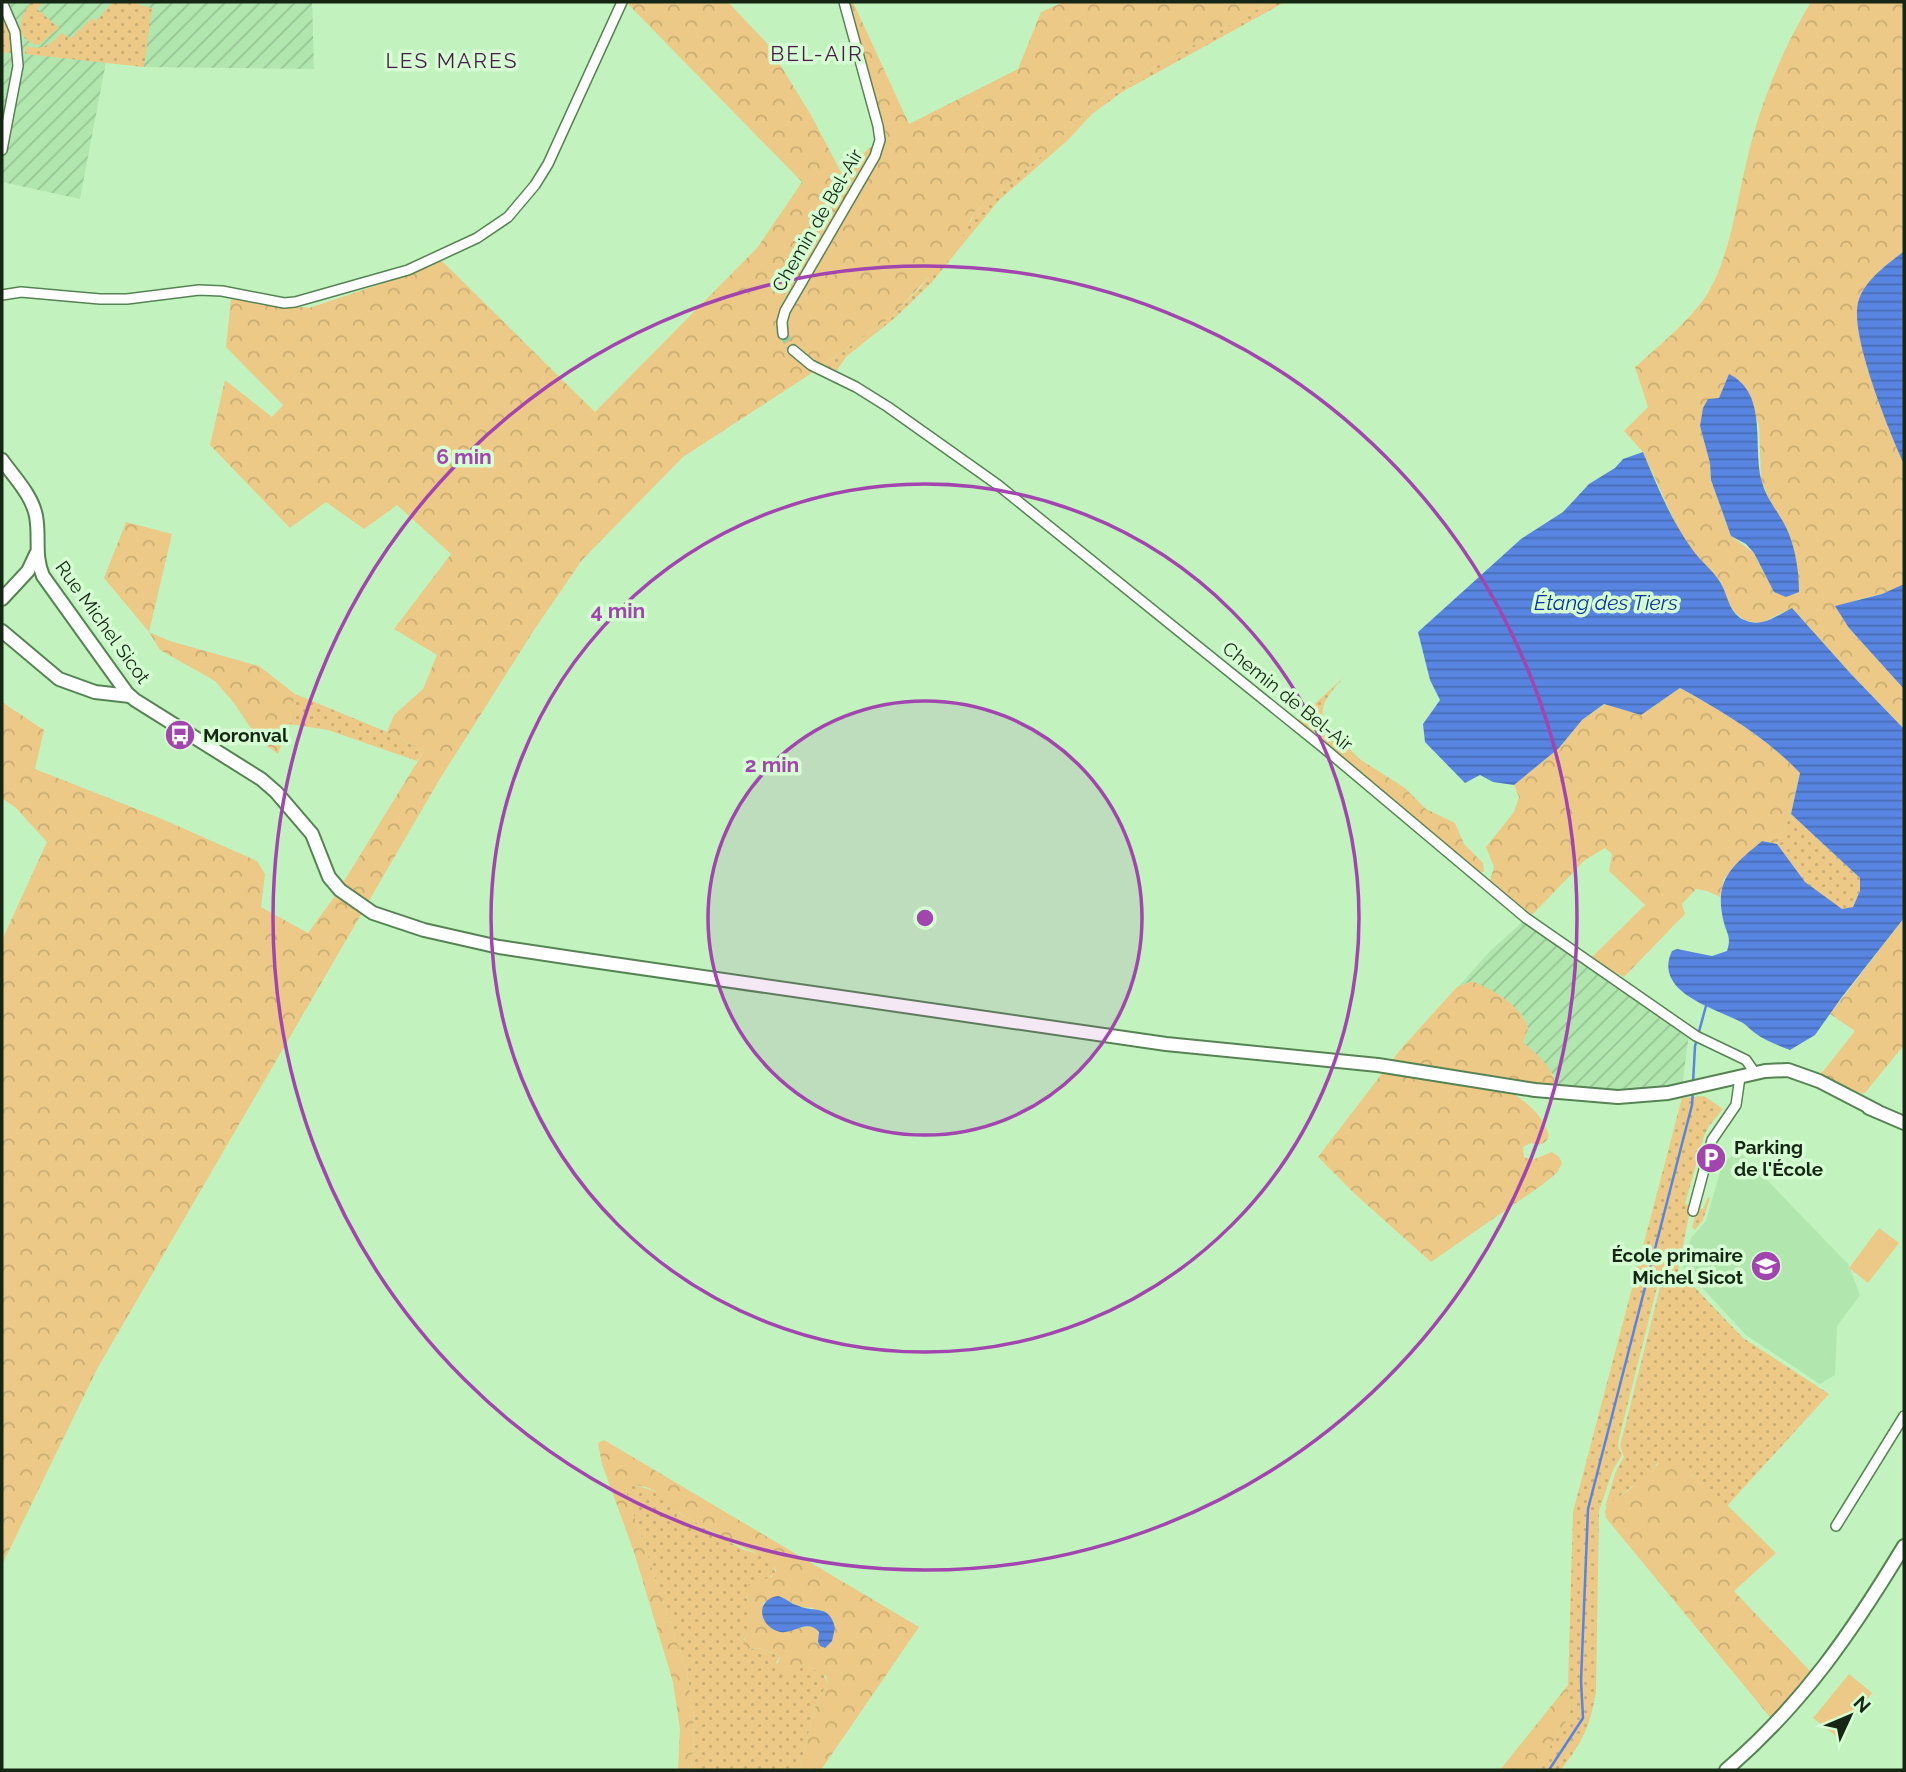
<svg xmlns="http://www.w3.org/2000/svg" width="1906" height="1772" viewBox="0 0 1906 1772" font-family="Raleway,sans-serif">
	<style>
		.built { fill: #b1e6ae }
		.industrial { fill: url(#industrial-furrows) }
		.grass { fill: url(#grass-dots) }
		.forest { fill: url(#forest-crowns); fill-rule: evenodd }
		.park { fill: #ecc986 }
		.water { fill: url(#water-rules) }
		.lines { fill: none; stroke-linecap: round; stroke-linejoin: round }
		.stream { stroke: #5885e1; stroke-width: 2.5 }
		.street-tunnel { stroke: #9fca9d; stroke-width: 9; stroke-dasharray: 9 4.5; stroke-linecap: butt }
		.street-casing { stroke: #568353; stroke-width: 12 }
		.secondary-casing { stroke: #568353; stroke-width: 16 }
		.street { stroke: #fff; stroke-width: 9 }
		.secondary { stroke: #fff; stroke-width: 12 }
		.ring { fill: none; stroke: #a345af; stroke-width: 3.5 }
		.labels { text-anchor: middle; stroke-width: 7; stroke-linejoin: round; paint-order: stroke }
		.street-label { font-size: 19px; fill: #152714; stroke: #d6fed3 }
		.poi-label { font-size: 19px; font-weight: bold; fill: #152714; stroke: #d6fed3; text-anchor: start }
		.neighbourhood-label { font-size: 21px; letter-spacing: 2px; fill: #481b4d; stroke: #d6fed3 }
		.water-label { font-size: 21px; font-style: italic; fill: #0936a0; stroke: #d6fed3 }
		.centre { fill: #a345af; stroke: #d6fed3; stroke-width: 3.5 }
		.ring-label { font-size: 21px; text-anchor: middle; font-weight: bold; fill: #a345af; stroke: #d6fed3; stroke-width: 7; stroke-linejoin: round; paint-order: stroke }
	</style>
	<defs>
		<pattern id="industrial-furrows" width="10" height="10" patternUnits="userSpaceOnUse" patternTransform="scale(1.75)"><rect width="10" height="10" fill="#b1e6ae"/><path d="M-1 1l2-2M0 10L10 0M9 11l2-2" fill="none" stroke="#97c595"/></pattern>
		<pattern id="grass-dots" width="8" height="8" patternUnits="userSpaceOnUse" patternTransform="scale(1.75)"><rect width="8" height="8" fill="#ecc986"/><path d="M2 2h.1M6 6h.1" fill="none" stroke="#caad73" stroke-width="1.8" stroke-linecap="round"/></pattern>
		<pattern id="forest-crowns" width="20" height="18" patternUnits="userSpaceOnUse" patternTransform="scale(1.75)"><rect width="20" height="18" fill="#ecc986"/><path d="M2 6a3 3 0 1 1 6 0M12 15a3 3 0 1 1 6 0" fill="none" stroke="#caad73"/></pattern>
		<pattern id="water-rules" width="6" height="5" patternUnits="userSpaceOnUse" patternTransform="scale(1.75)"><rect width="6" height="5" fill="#5885e1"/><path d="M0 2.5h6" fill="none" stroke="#486db5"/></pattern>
	</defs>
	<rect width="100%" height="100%" fill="#c2f3bf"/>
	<path class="built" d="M1738 1150 1848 1264 1860 1295 1837 1326 1835 1375 1820 1384 1746 1335 1683 1267 1691 1238 1706 1221 1722 1165Z"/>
	<g class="industrial">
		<path d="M2 2H312L314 69 144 67 106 62 80 199 2 182Z"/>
		<path d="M1522 919 1689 1034 1682 1087 1645 1091H1602L1555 1085 1554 1076 1548 1068 1523 1042 1528 1028 1523 1016 1507 1002 1479 984 1472 981 1458 987 1490 951 1520 924Z"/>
	</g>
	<g class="grass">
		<path d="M32 2H43L37 9 59 28 39 45C13 40 18 16 32 2Z"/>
		<path d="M113 2H138L139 5 152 8 144 67 25 54 26 46C42 51 50 45 61 33L71 38 92 18 96 21Z"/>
		<path d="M1270 2H1285L1122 92 1092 114 1068 140 999 200 932 282 896 317 847 356 835 373 821 367 891 317 921 287 971 221 974 212 1048 151 1096 102 1116 89Z"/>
		<path d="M2 13 12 36 13 53 2 52Z"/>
		<path d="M1344 677C1333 690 1318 703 1324 721L1321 716 1311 728 1335 752 1296 721Z"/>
		<path d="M295 694 387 732 424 751 417 761 328 730 289 724Z"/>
		<path d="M1791 814 1860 878V891L1853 907 1842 910 1805 882 1777 844Z"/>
		<path d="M1704 1096 1723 1109 1709 1126 1704 1136 1685 1204 1691 1206 1678 1270 1743 1338 1829 1394 1727 1506 1691 1474 1658 1463 1644 1478 1605 1507 1616 1471 1624 1457 1620 1446 1663 1275 1661 1271 1619 1439 1618 1447 1622 1455 1613 1470 1599 1511 1596 1692C1589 1730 1583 1740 1561 1770H1535L1570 1715 1568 1685 1573 1512 1682 1098Z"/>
		<path d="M1708 1197 1710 1198 1703 1220 1695 1230 1692 1227 1697 1208 1703 1209Z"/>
		<path d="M632 1484 657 1492 679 1513 742 1549 764 1556 774 1565 775 1573 768 1579 756 1581 746 1597C755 1613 753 1625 744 1640L749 1649 759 1648 780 1656 776 1663 794 1672 803 1664 823 1673 828 1684 817 1700 799 1770H691L694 1737 693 1709 686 1669 626 1492 627 1486Z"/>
	</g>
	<g class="forest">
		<path d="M626 2H728L766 42 811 115 842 174 883 135 857 32 846 2H853L909 124 1018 69 1041 12 1064 2H1270L1116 89 1096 102 1048 151 974 212 965 233 942 263 891 317 815 371 683 457 582 560 534 630 438 782 97 1369 2 1565V940L47 842 16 808 2 798V702L44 730 35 769 162 819 257 861 265 874 261 907 308 933 335 896 424 751 387 732 394 715 423 689 437 655 394 629 451 554 397 505 364 529 326 502 290 528 210 445 225 380 272 417 283 405 226 347 231 299 309 308 402 277 441 260 595 412 757 248 802 182Z"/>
		<path d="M1811 2H1904V251L1882 269 1867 368 1904 464V585L1882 594 1856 600 1849 628 1904 689V729L1851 674 1792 608 1761 623 1746 621 1735 613 1727 602 1721 583 1693 552 1677 527 1643 452 1624 431 1648 407 1635 367C1658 347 1694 317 1709 291 1730 254 1736 205 1746 164 1759 107 1781 51 1811 2ZM1729 375 1754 411 1759 425 1761 480 1796 563 1799 592H1774L1754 553 1731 536 1711 480 1710 463 1700 426 1708 400 1719 398Z"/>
		<path d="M126 522 172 534 149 632 170 641 259 666 295 694 289 724 278 754 258 739 234 703 215 681 160 650 149 632 104 578Z"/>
		<path d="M1680 688C1722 711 1766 738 1800 772L1791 814 1777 844 1762 841 1724 879 1720 897 1707 891 1696 889 1682 904 1685 914 1624 977 1590 959 1645 905 1609 871 1612 854 1605 848 1585 860 1532 915 1490 881 1494 867 1486 847 1514 812 1519 797 1514 785 1559 748 1582 720 1605 704 1641 715Z"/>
		<path d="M1313 710 1318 713 1329 730 1361 760 1405 788 1426 809 1455 823 1464 844 1483 863 1484 872 1479 873 1475 870 1335 752 1311 728 1308 715Z"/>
		<path d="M1904 918V1045L1864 1094 1817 1079 1855 1031 1830 1014Z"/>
		<path d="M1472 981C1492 989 1523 1006 1528 1029L1523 1042C1535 1053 1554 1067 1555 1085L1497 1077 1490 1078C1513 1094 1541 1107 1549 1136 1545 1145 1539 1146 1531 1143L1523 1147 1524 1157 1532 1160 1552 1152 1559 1157 1562 1163 1557 1173 1542 1185 1431 1262 1356 1195 1318 1157 1400 1050 1457 987Z"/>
		<path d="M604 1440 919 1627 821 1770H799L817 1700 828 1684 826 1676 803 1664 791 1675 781 1676 776 1668 780 1656 759 1648 747 1649 743 1645 752 1619 745 1589 751 1582 772 1577 776 1571C772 1555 742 1549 728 1540 712 1531 695 1523 680 1513 659 1500 662 1486 630 1485L626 1488V1492L686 1669 693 1709 694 1737 691 1770H678L680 1729 673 1682 634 1552 602 1464 598 1443ZM778 1596 800 1607 814 1608 825 1648 816 1628 809 1626 799 1628 763 1619V1603Z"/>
		<path d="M1663 1460C1690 1463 1754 1532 1776 1553L1734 1591 1811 1672 1774 1722 1606 1518 1605 1511 1608 1504 1629 1490Z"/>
		<path d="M1568 1685 1570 1715 1535 1770H1500Z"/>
	</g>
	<g class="park">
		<path d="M1879 1228 1899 1243 1868 1283 1849 1268Z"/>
		<path d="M1849 1674 1872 1693 1837 1737 1813 1718Z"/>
	</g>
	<g class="water">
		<path d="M1904 251V464C1889 431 1850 336 1858 303 1863 281 1888 264 1904 251Z"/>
		<path d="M1729 374C1769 394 1752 447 1762 482 1767 501 1782 516 1789 534 1796 552 1799 573 1799 592L1786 597 1774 592 1754 553 1746 544 1731 536 1711 480 1710 463 1700 426 1703 408 1708 399 1719 398Z"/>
		<path d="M1643 452C1657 486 1671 520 1692 549 1700 561 1713 570 1720 582 1729 596 1728 615 1747 621 1763 627 1778 615 1792 608L1851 674 1904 729V918L1842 997 1815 1035 1790 1050C1778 1045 1765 1041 1755 1033 1750 1030 1748 1026 1743 1023 1717 1009 1652 993 1672 951L1677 949 1712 956 1727 951C1732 936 1726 933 1723 919 1714 878 1734 865 1762 841L1777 844 1805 882 1842 909 1853 907 1860 891V878L1791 814 1800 773C1767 738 1722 711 1680 688L1641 715 1604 704 1582 720 1559 748 1514 785 1493 782 1480 775 1465 783 1425 742 1423 724 1440 700 1430 680 1418 632 1521 539 1563 512 1589 484 1615 468 1623 459Z"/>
		<path d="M1902 585H1904V689L1849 628 1835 606 1882 594Z"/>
		<path d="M778 1596C786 1598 791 1604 799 1606 815 1613 830 1604 835 1628L832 1641 825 1648 820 1646 818 1642 819 1632C806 1617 792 1637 777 1631 758 1624 756 1599 778 1596Z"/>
	</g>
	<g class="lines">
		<g class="stream">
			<path d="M1693 1083 1695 1046 1706 1006"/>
			<path d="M1549 1770 1583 1718 1581 1681 1588 1509 1692 1105 1693 1090"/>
		</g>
		<path class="street-tunnel" d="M783 334 793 350"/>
		<g class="street-casing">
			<g id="street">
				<path d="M2 150 18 66 15 32 2 2"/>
				<path d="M2 295 21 292 100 299H127L199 290 222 291 284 303 295 302 408 270 477 238 508 217 535 185 548 164 622 2"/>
				<path d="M783 334 782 322 785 311 875 156 880 140 878 126 844 2"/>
				<path d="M793 350 811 365 856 387 888 407 998 485 1325 749 1526 918 1696 1036 1746 1060 1755 1073"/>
				<path d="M1693 1211 1712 1140 1736 1105 1740 1077"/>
				<path d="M1836 1526 1904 1416"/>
			</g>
		</g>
		<g class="secondary-casing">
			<g id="secondary">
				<path d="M2 460C14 477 32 495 36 516 40 537 34 555 43 576L127 693 135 700 261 779 276 792 312 834 329 877 340 890 373 913 424 930 499 947 572 958 1166 1044 1378 1065 1535 1090 1618 1097 1668 1093 1765 1071 1788 1070 1819 1081 1877 1111"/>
				<path d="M2 599 28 571 36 554"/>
				<path d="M2 631 59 679 95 692 130 696"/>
				<path d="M1869 1108 1904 1123"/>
				<path d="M1726 1770C1803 1704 1852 1632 1904 1546"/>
			</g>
		</g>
		<use href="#street" class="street"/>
		<use href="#secondary" class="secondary"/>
	</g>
	<circle cx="925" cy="918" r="217" fill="#a345af" fill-opacity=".12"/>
	<g class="ring">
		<circle cx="925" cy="918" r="217"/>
		<circle cx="925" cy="918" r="434"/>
		<circle cx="925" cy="918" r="652"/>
	</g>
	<defs>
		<g id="bus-disc" transform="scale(1.575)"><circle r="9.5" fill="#a345af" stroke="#d6fed3"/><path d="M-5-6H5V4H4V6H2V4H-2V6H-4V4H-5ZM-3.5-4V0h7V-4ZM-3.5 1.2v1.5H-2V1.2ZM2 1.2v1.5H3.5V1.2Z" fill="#fff"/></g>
		<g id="parking-disc" transform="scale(1.575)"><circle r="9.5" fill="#a345af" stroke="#d6fed3"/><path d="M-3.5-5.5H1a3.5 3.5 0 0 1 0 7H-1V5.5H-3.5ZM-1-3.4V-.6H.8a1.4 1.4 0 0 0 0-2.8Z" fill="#fff"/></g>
		<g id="school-disc" transform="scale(1.575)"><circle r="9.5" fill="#a345af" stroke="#d6fed3"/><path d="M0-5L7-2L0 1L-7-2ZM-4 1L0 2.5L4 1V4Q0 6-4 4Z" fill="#fff"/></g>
	</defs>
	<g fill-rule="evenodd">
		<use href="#bus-disc" x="180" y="735"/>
		<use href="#parking-disc" x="1711" y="1158"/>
		<use href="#school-disc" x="1766" y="1266"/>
	</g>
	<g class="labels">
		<g class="street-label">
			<text transform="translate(817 220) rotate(-60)" y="7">Chemin de Bel-Air</text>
			<text transform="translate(103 622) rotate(54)" y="7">Rue Michel Sicot</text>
			<text transform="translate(1288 696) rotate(39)" y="7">Chemin de Bel-Air</text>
		</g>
		<g class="poi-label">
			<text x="203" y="742">Moronval</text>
			<text x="1734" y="1154">Parking<tspan x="1734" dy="22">de l'École</tspan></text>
			<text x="1743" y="1262" text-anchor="end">École primaire<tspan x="1743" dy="22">Michel Sicot</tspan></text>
		</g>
		<g class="neighbourhood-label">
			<text x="817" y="61">BEL-AIR</text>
			<text x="452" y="68">LES MARES</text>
		</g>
		<g class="water-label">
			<text x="1606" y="610">Étang des Tiers</text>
		</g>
	</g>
	<circle cx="925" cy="918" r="10" class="centre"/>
	<g class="ring-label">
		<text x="464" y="464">6 min</text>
		<text x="618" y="618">4 min</text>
		<text x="772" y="772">2 min</text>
	</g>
	<rect width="1906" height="1772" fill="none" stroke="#152714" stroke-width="7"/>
	<g transform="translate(1850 1716) rotate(46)" stroke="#d6fed3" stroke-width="5" paint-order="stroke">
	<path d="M0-5L12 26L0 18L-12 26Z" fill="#152714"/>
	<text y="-10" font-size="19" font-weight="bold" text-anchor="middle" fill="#152714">N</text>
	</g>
</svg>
